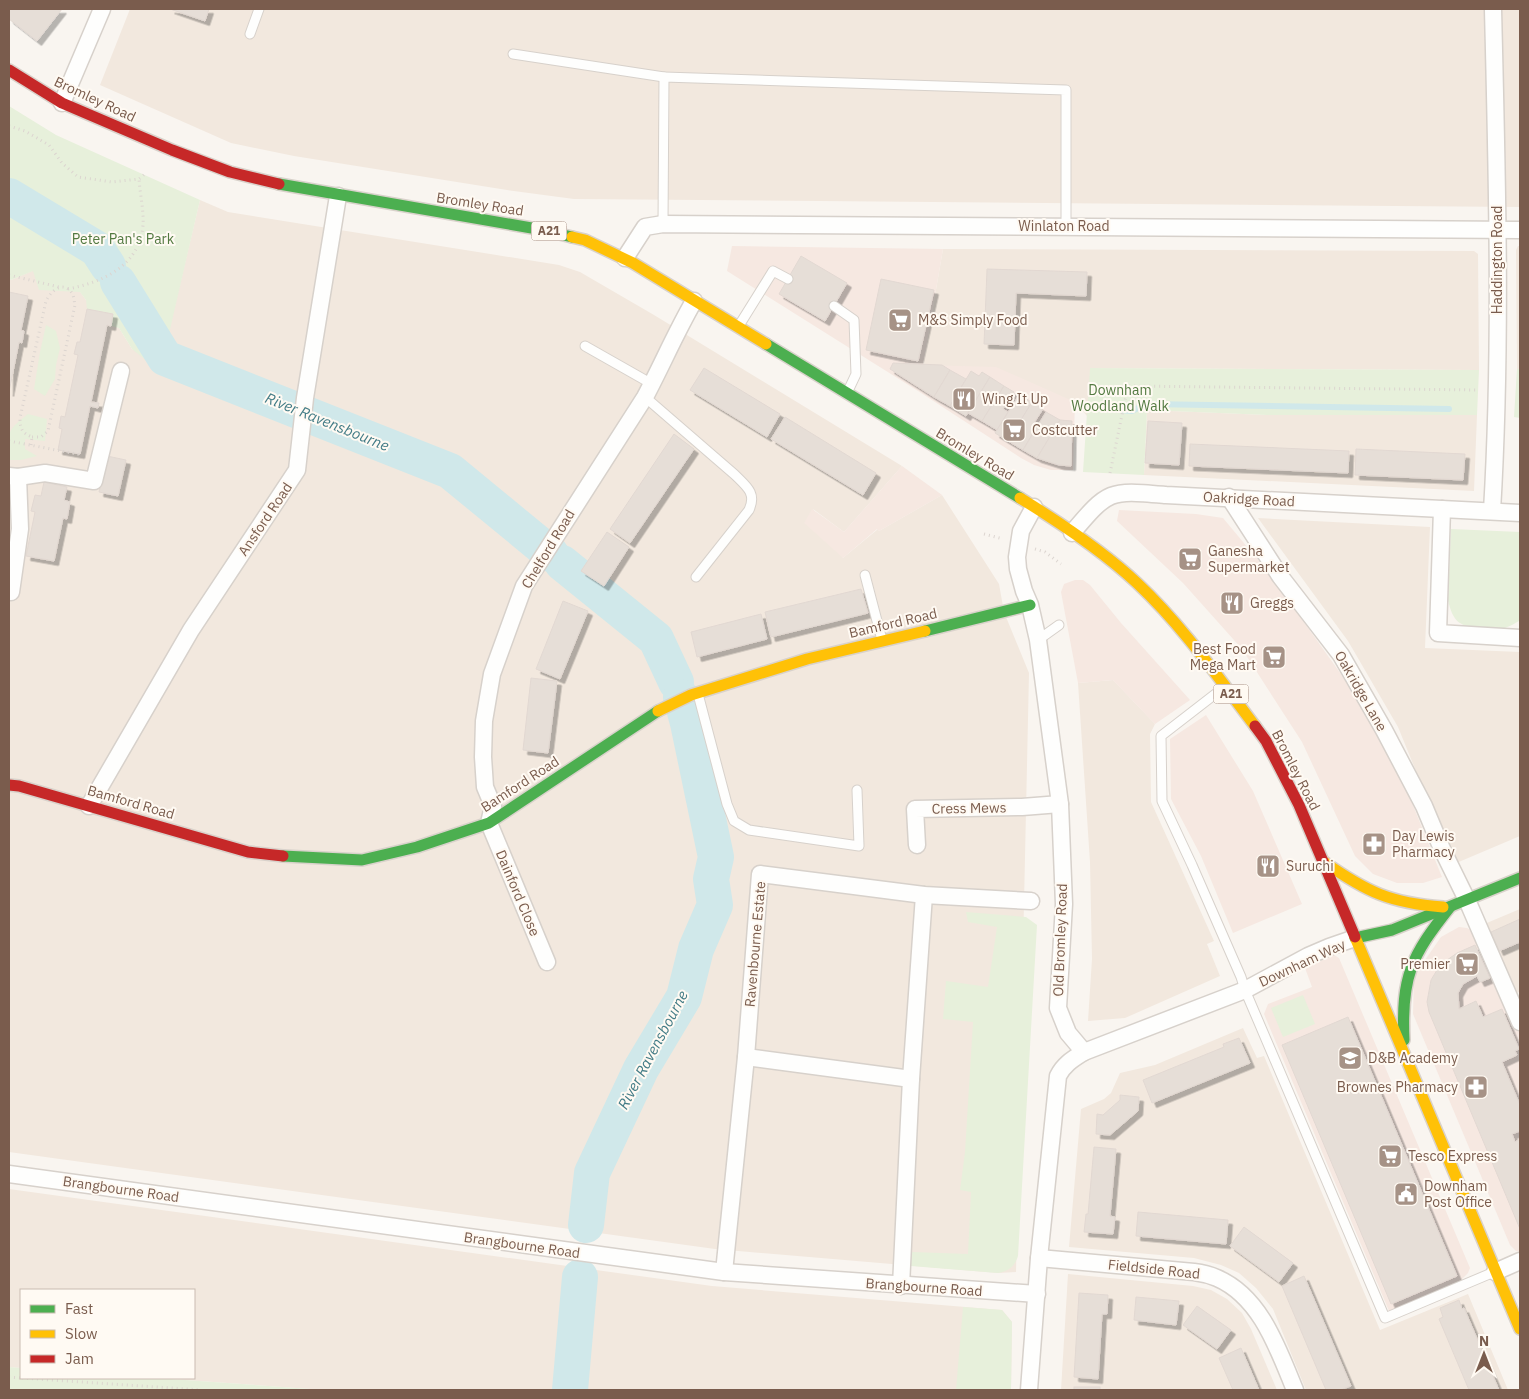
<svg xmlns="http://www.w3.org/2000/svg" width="1529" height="1399" viewBox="0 0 1529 1399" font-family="'IBM Plex Sans',sans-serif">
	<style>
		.residential { fill: #f2e8de }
		.commercial { fill: #f6e8e1 }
		.green { fill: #e7f0db }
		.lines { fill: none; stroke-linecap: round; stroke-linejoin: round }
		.stream { stroke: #d0e8ea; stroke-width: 6 }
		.river { stroke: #d0e8ea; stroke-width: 36 }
		.building { fill: #e6ded7; stroke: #e2d8d2; filter: url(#shadow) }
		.lane-casing { stroke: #d7d1cb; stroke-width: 11 }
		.street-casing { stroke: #d7d1cb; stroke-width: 19 }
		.fast-casing { stroke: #d9d2cb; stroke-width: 14 }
		.slow-casing { stroke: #d9d2cb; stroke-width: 14 }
		.jam-casing { stroke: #d9d2cb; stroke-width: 14 }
		.path { stroke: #dcd5d0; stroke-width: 3; stroke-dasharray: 1 4; stroke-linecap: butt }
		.lane { stroke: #fefefd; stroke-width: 9 }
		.street { stroke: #fefefd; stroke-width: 16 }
		.fast { stroke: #4caf50; stroke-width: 11 }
		.slow { stroke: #ffc107; stroke-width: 11 }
		.jam { stroke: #c62828; stroke-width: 11 }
		.labels { text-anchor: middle; stroke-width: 4; stroke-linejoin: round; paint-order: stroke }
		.shield { fill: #fffaf3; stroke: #a28b7f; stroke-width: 1 }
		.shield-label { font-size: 12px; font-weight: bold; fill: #7a5c4d }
		.street-label { font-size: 14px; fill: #7a5c4d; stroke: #fffaf3 }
		.park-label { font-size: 14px; fill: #537a41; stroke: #fffaf3 }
		.poi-label { font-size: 14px; fill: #7a5c4d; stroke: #fffaf3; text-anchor: start }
		.water-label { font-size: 15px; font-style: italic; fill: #437c86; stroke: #fffaf3 }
	</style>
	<defs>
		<filter id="shadow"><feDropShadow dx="4.5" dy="4.5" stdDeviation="0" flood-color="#0004"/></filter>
	</defs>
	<rect width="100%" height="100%" fill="#f9f5f0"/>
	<g class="residential">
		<path d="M130 9H1520V207L574 199 507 190 294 156 231 143 100 85Z"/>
		<path d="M200 200 228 212 559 265 580 272 654 315 902 466 844 532 813 509 843 558 878 529 879 531 942 495 999 584 1004 612 1029 673 1016 1272 998 1273 715 1249 9 1152V279L11 280 39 268 71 279 86 300 113 314 119 328 132 349 161 364Z"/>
		<path d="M1518 246H1520V369H1517L1516 250Z"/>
		<path d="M943 249 1474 251 1478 254 1479 370 1091 368 1087 416 1075 402 923 365Z"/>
		<path d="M1147 410 1267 415H1477L1474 491 1144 475Z"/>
		<path d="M1258 518 1430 527 1425 648 1520 652V836L1454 864 1398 727 1348 641Z"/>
		<path d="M1113 680 1155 724 1150 734 1151 802 1214 941 1207 944 1220 976 1125 1018 1088 1021 1092 959 1090 862 1078 683Z"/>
		<path d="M1520 909V992L1511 993 1482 925Z"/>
		<path d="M1243 1028 1257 1058 1264 1056 1380 1330 1468 1294 1508 1390H1306L1273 1309 1256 1288 1239 1273 1221 1265 1194 1258 1069 1247 1081 1109 1104 1099 1111 1093 1120 1073 1155 1065Z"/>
		<path d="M9 1189 712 1286 1002 1310 1012 1322 1011 1390H324L157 1378H194V1290H21V1368L9 1367Z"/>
		<path d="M1068 1274 1193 1286 1211 1290 1227 1299 1242 1313 1251 1329 1277 1390H1061Z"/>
	</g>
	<g class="commercial">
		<path d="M732 246 943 249 923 365 996 367 1075 402 1073 470H1051L1034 465 1021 458 918 391 727 271Z"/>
		<path d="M902 466 942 495 879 531 877 529 843 558 804 523 812 509 844 532Z"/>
		<path d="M1119 510 1196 514 1223 518 1269 573 1385 736 1442 877 1423 883H1397L1373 874 1355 856 1302 742 1242 649 1183 583 1117 521Z"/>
		<path d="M1075 580H1083L1090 585 1121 623 1190 700 1155 724 1113 680 1078 683 1061 592 1064 584Z"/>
		<path d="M1206 715 1253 791 1302 904 1233 933 1201 856 1171 799 1170 739Z"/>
		<path d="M1459 927 1467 928 1478 934 1520 1032V1252L1516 1251 1510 1245 1413 1014 1414 976 1441 937Z"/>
		<path d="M1334 955 1339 958 1470 1268 1468 1273 1461 1280 1389 1311 1264 1014 1268 1004 1312 987 1305 968Z"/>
	</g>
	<g class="green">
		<path d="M9 106 56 135 200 200 162 364 147 361 132 349 119 328 111 326 113 314 87 309 86 300 80 292 39 290 33 271 11 280 9 279Z"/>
		<path d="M46 325 56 331 60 348 56 365 55 379 45 396 34 389 40 352Z"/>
		<path d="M1090 368 1479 370 1477 415H1267L1147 410 1144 475 1083 472Z"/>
		<path d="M1517 369H1520V418L1514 417Z"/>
		<path d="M28 414 47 419 45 441 25 439V449L37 456 21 460H9C9 431 5 432 28 414Z"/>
		<path d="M1451 529 1520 532 1519 621C1506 629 1496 632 1481 629 1459 626 1453 622 1448 600Z"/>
		<path d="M966 912 1026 917 1037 925 1018 1256C1015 1266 1009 1271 998 1273L911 1266 912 1252 968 1254 971 1192 960 1190 965 1152 973 1022 943 1019 946 981 988 987 997 927 968 922Z"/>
		<path d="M1303 995 1315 1024 1283 1037 1271 1008Z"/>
		<path d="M963 1307 1002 1310 1012 1322 1011 1390H956Z"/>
		<path d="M9 1367 21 1368V1378H157L324 1390H9Z"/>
	</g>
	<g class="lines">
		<path class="stream" d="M1079 407 1132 411 1146 404 1449 409"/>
		<g class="river">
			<path d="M9 196 97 249 108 266"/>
			<path d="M118 282 165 358 450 471 551 554"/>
			<path d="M562 563 656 639 676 682"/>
			<path d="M586 1225 592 1173 641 1069 684 997 696 949 715 905 711 879 716 857 688 723 681 697"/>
			<path d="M570 1390 580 1277"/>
		</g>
	</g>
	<g class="building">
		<path d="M9 9H62L37 41 9 19Z"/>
		<path d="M170 9H209L205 21Z"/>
		<path d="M801 256 847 283 825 321 779 294Z"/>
		<path d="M987 269 1087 272 1086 296 1016 293 1014 345 984 344Z"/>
		<path d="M881 279 934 290 918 361 866 350Z"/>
		<path d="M9 292 28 296 21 330 24 331 22 343 19 342 9 392Z"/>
		<path d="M87 309 113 314 111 326 107 325 91 402 99 403 98 408 90 406 80 454 58 450 62 429 59 428 61 416 65 417 78 355 74 354 77 342H80Z"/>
		<path d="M893 363 942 365 950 370 934 397 890 369Z"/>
		<path d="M704 368 780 414 767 437 690 390Z"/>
		<path d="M950 370 966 379 950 406 934 397Z"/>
		<path d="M971 371 979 376 982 372 990 377 966 416 950 406Z"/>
		<path d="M990 377 1004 386 982 421 968 413Z"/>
		<path d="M1004 386 1014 392 1003 409 1008 412 997 430 982 421Z"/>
		<path d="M1019 395 1032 402 1008 441 995 433Z"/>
		<path d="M1032 402 1043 409 1032 426 1036 428 1023 450 1008 441Z"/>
		<path d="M1046 412 1060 420 1037 458 1023 450Z"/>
		<path d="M785 417 876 473 863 495 771 439Z"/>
		<path d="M1060 420 1072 421 1071 466 1059 465 1037 458Z"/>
		<path d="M1148 421 1182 423 1179 465 1145 463Z"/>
		<path d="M674 434 694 449 630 543 610 529Z"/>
		<path d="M1190 444 1349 451 1348 473 1189 466Z"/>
		<path d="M1356 449 1465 454 1463 480 1355 475Z"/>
		<path d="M107 456 126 460 118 496 99 492Z"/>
		<path d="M44 482 67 487 64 500 70 502 67 519 63 518 54 561 26 556 35 512 31 511 35 495 41 496Z"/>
		<path d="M607 532 629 547 604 586 581 571Z"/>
		<path d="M861 589 868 613 771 637 765 612Z"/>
		<path d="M563 601 588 611 560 679 536 669Z"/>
		<path d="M761 614 767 639 697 657 691 632Z"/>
		<path d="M531 678 557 681 548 753 523 750Z"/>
		<path d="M1520 919V942L1499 951 1491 932Z"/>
		<path d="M1475 945 1490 978 1480 982 1477 976 1463 984 1458 993 1459 1009 1476 1001 1483 1017 1502 1009 1519 1049 1515 1051 1517 1055 1502 1062 1520 1105V1131L1512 1134 1515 1142 1520 1139V1229L1429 1012 1427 1002 1431 980 1440 965 1457 953Z"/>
		<path d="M1348 1017 1457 1276 1391 1304 1282 1045Z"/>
		<path d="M1239 1038 1250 1063 1152 1103 1143 1080 1224 1047 1223 1044Z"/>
		<path d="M1120 1095 1139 1097 1138 1111 1110 1135 1096 1134 1097 1114 1103 1115 1120 1100Z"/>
		<path d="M1094 1147 1116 1149 1110 1216 1115 1217 1113 1234 1084 1232 1086 1214H1088Z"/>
		<path d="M1138 1212 1228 1220 1226 1244 1136 1236Z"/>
		<path d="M1244 1227 1293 1263 1279 1282 1230 1246Z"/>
		<path d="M1304 1276 1351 1386 1340 1390H1326L1282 1286Z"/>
		<path d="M1079 1293 1108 1295 1107 1314H1102L1098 1379 1074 1377Z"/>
		<path d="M1136 1297 1179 1301 1176 1325 1134 1320Z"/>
		<path d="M1459 1300 1462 1309 1464 1308 1499 1390H1469L1439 1319 1443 1317 1440 1308Z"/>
		<path d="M1197 1306 1231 1330 1217 1349 1183 1325Z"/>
		<path d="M1241 1348 1259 1390H1233L1219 1358Z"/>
		<rect x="1074" y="1387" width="26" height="3"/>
	</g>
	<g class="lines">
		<g class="lane-casing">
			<g id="lane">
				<path d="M250 34 259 9"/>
				<path d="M513 54 664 77"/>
				<path d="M663 224 664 77 1066 90V226"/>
				<path d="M834 306 854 320 856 374 848 391"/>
				<path d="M740 324 773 271 788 279"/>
				<path d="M585 346 652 384"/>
				<path d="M645 397 734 474C746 486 757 493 749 510L696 577"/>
				<path d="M865 575 882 640"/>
				<path d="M1038 640 1059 625"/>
				<path d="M1223 688 1161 736 1162 801 1192 865 1241 977 1245 990 1385 1318 1494 1272"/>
				<path d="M698 694 727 804 734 821 749 830 859 846 857 790"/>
			</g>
		</g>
		<g class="street-casing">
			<g id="street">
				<path d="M62 103 102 9"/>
				<path d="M625 258 645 227 663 224 1520 230"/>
				<path d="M9 476 18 477 20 529 11 592"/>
				<path d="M18 477 45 473 94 481 121 371"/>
				<path d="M1229 497 1280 576 1341 655 1384 730 1424 806 1442 849 1467 900 1520 1022"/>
				<path d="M1034 507 1021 531 1017 557 1018 569 1024 591 1030 605 1038 640 1060 804 1064 904 1058 1008 1068 1033 1084 1052"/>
				<path d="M1442 509 1438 633 1520 638"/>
				<path d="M1492 511C1502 344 1497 176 1493 9"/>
				<path d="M1072 533C1109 489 1110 490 1166 495L1520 513"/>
				<path d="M89 806 191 630 297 470 305 398 338 196"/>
				<path d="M917 845 915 809 1022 807 1060 804"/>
				<path d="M547 962 489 823 493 806 485 787 483 757 484 721 492 674 524 586 645 397C662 365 676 332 694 301"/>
				<path d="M911 1079 746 1057 760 874 924 895 1031 901"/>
				<path d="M9 1174 724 1272 1037 1294"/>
				<path d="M1039 1258 1194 1272C1202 1273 1210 1275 1217 1278 1261 1297 1278 1349 1295 1390"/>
				<path d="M724 1272 746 1057"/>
				<path d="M1495 1272 1520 1261"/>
				<path d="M901 1286 911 1079 924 895"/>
				<path d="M1029 1390 1039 1258 1058 1076C1064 1064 1073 1059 1084 1052L1245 990 1308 956 1329 947 1355 938"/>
			</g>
		</g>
		<g class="fast-casing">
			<g id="fast">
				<path d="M279 184 543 230 572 237"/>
				<path d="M766 344 1020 498"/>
				<path d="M925 631 1030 605"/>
				<path d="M283 856 362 860 417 847 489 823 658 711"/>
				<path d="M1355 938 1392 930 1520 878"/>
				<path d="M1404 1040C1401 977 1411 956 1450 907"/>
			</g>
		</g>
		<g class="slow-casing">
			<g id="slow">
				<path d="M572 237 585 240 633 263 766 344"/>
				<path d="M1020 498C1059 522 1103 551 1137 583 1182 625 1218 677 1255 726"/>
				<path d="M658 711 691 695 807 659 925 631"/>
				<path d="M1324 862C1367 892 1390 903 1443 907"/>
				<path d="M1355 937 1520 1329"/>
			</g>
		</g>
		<g class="jam-casing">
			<g id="jam">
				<path d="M9 70 62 103 172 150 230 172 279 184"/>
				<path d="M1255 726 1266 741 1299 805 1355 937"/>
				<path d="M9 785 19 786 248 852 283 856"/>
			</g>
		</g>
		<g class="path">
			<path d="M9 126 25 131 49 145 62 163 78 177 112 182 139 179 146 173"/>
			<path d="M9 275 59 287"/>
			<path d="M68 289C103 282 139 266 143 226 144 211 140 194 139 179"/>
			<path d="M9 441 82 455"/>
			<path d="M31 445 32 437C22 433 20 429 20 418L46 301C51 291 63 280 72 293 74 296 74 301 75 305L48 431 41 437H32"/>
			<path d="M1110 473 1128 386 1479 390"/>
			<path d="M984 534 1003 539"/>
			<path d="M1035 549 1045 552 1061 564"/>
			<path d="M9 1377 21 1378"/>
			<path d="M22 1378 201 1390"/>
		</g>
		<use href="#lane" class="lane"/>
		<use href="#street" class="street"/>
		<use href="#fast" class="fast"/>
		<use href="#slow" class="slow"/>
		<use href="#jam" class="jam"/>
	</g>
	<defs>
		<g id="supermarket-square" transform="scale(1.25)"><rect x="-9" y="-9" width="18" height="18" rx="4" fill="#a69286" stroke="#fffaf3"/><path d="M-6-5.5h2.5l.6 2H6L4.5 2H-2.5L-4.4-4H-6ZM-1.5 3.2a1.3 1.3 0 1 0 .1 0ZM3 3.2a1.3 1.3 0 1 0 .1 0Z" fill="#fff"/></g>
		<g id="restaurant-square" transform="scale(1.25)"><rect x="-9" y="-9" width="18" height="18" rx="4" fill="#a69286" stroke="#fffaf3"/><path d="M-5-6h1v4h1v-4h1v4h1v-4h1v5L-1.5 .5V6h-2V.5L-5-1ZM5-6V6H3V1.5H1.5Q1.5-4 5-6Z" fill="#fff"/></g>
		<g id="pharmacy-square" transform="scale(1.25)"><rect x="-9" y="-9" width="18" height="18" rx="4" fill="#a69286" stroke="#fffaf3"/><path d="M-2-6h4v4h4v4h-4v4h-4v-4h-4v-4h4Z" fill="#fff"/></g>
		<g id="university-square" transform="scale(1.25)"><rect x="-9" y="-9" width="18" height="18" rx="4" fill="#a69286" stroke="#fffaf3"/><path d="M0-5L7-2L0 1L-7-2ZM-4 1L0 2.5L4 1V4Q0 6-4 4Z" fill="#fff"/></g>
		<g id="civic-square" transform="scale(1.25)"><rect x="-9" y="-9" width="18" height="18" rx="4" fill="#a69286" stroke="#fffaf3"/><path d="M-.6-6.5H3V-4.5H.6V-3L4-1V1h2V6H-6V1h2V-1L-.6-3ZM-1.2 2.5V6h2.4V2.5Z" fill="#fff"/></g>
	</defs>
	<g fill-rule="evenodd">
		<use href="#supermarket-square" x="900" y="320"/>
		<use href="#restaurant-square" x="964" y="399"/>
		<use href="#supermarket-square" x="1014" y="430"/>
		<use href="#supermarket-square" x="1190" y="559"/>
		<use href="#restaurant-square" x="1232" y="603"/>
		<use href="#supermarket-square" x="1274" y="657"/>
		<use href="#pharmacy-square" x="1374" y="844"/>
		<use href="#restaurant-square" x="1268" y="866"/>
		<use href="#supermarket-square" x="1467" y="964"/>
		<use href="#university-square" x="1350" y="1058"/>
		<use href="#pharmacy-square" x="1476" y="1087"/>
		<use href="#supermarket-square" x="1390" y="1156"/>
		<use href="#civic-square" x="1406" y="1194"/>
	</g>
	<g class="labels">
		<g class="shield">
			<rect x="531.5" y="221.5" width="35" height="19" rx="4"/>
			<rect x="1213.5" y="684.5" width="35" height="19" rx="4"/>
		</g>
		<g class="shield-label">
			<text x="549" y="235">A21</text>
			<text x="1231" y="698">A21</text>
		</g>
		<g class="street-label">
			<text transform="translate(95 99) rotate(25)" y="5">Bromley Road</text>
			<text transform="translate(480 204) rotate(9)" y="5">Bromley Road</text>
			<text x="1064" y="231">Winlaton Road</text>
			<text transform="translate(1497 260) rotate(-90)" y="5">Haddington Road</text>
			<text transform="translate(975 454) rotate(31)" y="5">Bromley Road</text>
			<text transform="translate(1249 499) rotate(3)" y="5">Oakridge Road</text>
			<text transform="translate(265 519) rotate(-56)" y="5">Ansford Road</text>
			<text transform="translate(548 549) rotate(-59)" y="5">Chelford Road</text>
			<text transform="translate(893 623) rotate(-13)" y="5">Bamford Road</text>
			<text transform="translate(1361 691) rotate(60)" y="5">Oakridge Lane</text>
			<text transform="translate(1296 770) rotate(63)" y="5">Bromley Road</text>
			<text transform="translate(520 784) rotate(-33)" y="5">Bamford Road</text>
			<text transform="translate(131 802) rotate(16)" y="5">Bamford Road</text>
			<text transform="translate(969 808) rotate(-1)" y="5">Cress Mews</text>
			<text transform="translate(518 893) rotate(67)" y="5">Dainford Close</text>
			<text transform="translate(1060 940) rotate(-88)" y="5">Old Bromley Road</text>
			<text transform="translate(755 944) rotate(-85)" y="5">Ravenbourne Estate</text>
			<text transform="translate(1302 963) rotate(-25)" y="5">Downham Way</text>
			<text transform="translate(121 1189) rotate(8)" y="5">Brangbourne Road</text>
			<text transform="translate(522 1245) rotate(8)" y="5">Brangbourne Road</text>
			<text transform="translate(1154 1269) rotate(6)" y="5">Fieldside Road</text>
			<text transform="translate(924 1287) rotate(4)" y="5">Brangbourne Road</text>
		</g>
		<g class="park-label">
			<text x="123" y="244">Peter Pan's Park</text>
			<text x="1120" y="395">Downham<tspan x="1120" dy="16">Woodland Walk</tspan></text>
		</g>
		<g class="poi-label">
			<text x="918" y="325">M&amp;S Simply Food</text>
			<text x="982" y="404">Wing It Up</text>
			<text x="1032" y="435">Costcutter</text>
			<text x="1208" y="556">Ganesha<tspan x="1208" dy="16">Supermarket</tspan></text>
			<text x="1250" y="608">Greggs</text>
			<text x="1256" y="654" text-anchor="end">Best Food<tspan x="1256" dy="16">Mega Mart</tspan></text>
			<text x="1392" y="841">Day Lewis<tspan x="1392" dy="16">Pharmacy</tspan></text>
			<text x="1286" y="871">Suruchi</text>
			<text x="1450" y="969" text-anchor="end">Premier</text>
			<text x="1368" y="1063">D&amp;B Academy</text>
			<text x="1458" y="1092" text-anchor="end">Brownes Pharmacy</text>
			<text x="1408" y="1161">Tesco Express</text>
			<text x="1424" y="1191">Downham<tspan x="1424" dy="16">Post Office</tspan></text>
		</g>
		<g class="water-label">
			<text transform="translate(327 422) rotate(22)" y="5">River Ravensbourne</text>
			<text transform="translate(653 1050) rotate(-62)" y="5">River Ravensbourne</text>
		</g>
	</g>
	<rect width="1529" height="1399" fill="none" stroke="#7a5c4d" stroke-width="20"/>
	<rect x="20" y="1289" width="175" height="90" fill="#fffaf3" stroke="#cabbb1"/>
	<rect x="30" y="1305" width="25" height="8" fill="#4caf50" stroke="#cabbb1"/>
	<text x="65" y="1314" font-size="15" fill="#7a5c4d">Fast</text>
	<rect x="30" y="1330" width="25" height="8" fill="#ffc107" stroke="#cabbb1"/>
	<text x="65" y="1339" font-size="15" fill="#7a5c4d">Slow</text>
	<rect x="30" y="1355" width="25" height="8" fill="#c62828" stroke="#cabbb1"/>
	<text x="65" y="1364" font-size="15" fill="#7a5c4d">Jam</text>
	<g transform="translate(1484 1354)" stroke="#fffaf3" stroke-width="4" paint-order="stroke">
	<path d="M0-4L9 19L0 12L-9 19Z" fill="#7a5c4d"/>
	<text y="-8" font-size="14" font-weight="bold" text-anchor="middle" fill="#7a5c4d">N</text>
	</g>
</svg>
